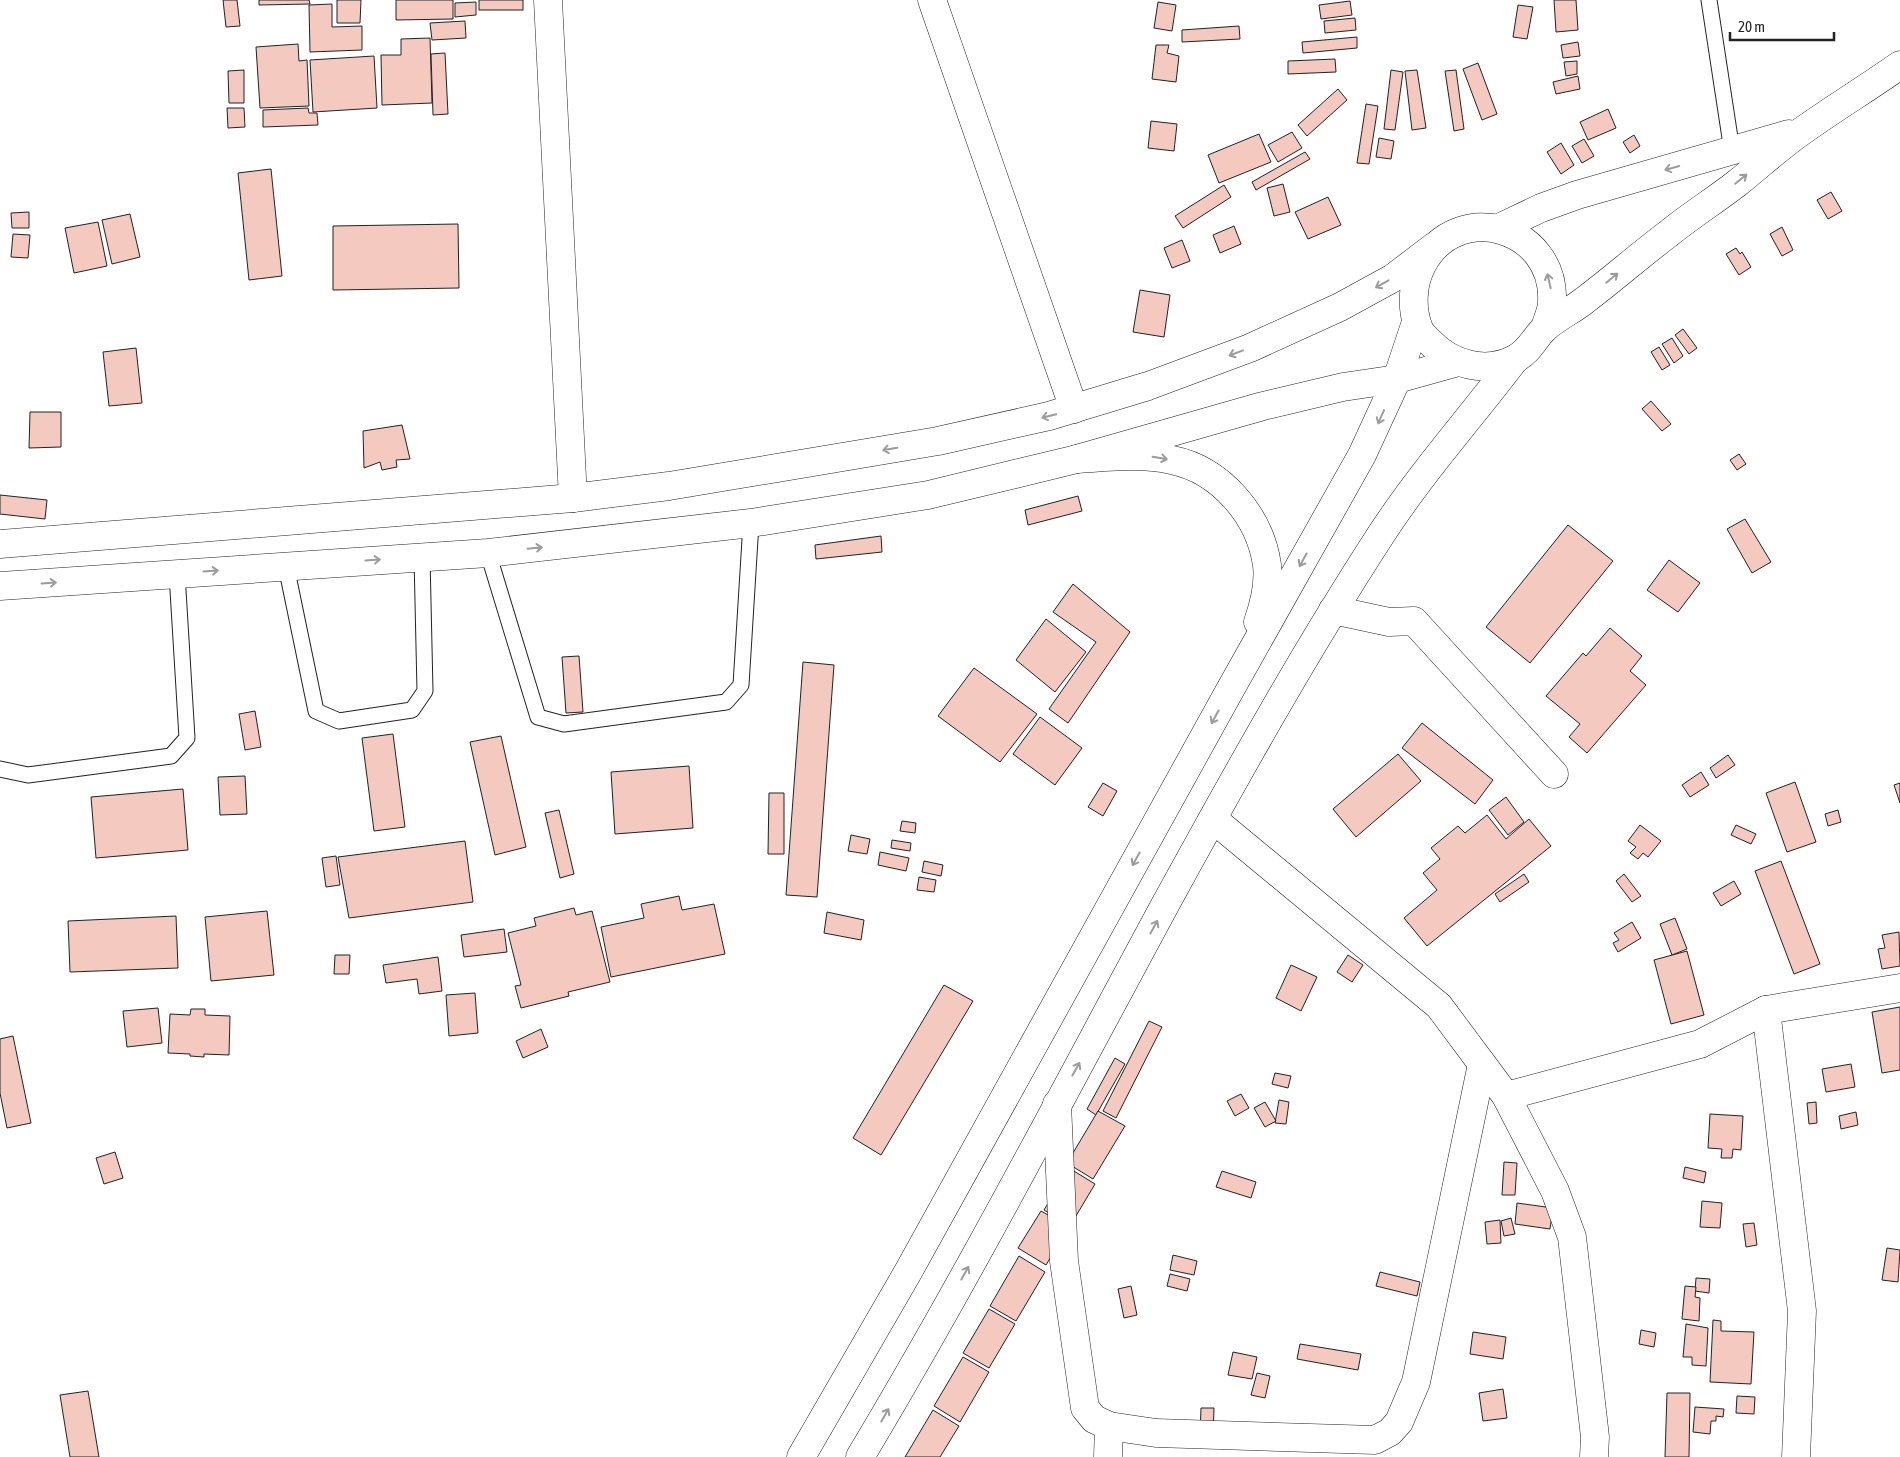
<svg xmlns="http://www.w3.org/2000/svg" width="1900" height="1457" viewBox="0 0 1900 1457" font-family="'Asap Condensed',sans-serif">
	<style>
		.building { fill: #f3c9c0; stroke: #222 }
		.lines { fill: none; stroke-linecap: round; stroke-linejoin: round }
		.service-casing { stroke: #222; stroke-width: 17 }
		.minor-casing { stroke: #222; stroke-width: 29 }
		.secondary-casing { stroke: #222; stroke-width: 29 }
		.trunk-casing { stroke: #222; stroke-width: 29 }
		.service { stroke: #fff; stroke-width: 15 }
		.minor { stroke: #fff; stroke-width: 28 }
		.secondary { stroke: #fff; stroke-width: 28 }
		.trunk { stroke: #fff; stroke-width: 28 }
		.oneway { stroke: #9c9c9c }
	</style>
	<rect width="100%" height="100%" fill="#fff"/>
	<g class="building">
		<path d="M223 0H237L240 26 226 27Z"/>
		<path d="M259 0H309L310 4 259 5Z"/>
		<path d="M337 0H361L360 23H337Z"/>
		<path d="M396 0H453V19L396 20Z"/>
		<rect x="479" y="0" width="44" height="10"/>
		<path d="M1554 0H1576L1578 30 1556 32Z"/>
		<path d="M1350 1 1352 15 1321 19 1319 5Z"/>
		<path d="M476 2V15L455 17V3Z"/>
		<path d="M1158 2 1176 5 1172 31 1154 28Z"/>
		<path d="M332 4V27L362 26V50L310 52 309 5Z"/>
		<path d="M1518 5 1533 7 1527 39 1513 37Z"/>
		<path d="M1355 18 1356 30 1325 33 1324 21Z"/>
		<path d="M465 21 466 38 432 40 430 23Z"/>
		<path d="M1239 26 1240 39 1182 42V30Z"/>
		<path d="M1357 37V48L1303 53 1302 42Z"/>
		<path d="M430 38 432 103 382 105 381 55H401V39Z"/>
		<path d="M1578 42 1580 56 1563 58 1561 45Z"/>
		<path d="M298 44 299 61 307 60 309 106 260 108 256 47Z"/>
		<path d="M1156 45H1169L1167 53 1179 56 1176 82 1152 79Z"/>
		<path d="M445 53 448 114 433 115 431 54Z"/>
		<path d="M374 56 377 108 313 112 310 60Z"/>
		<path d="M1335 59 1336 72 1288 74V61Z"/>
		<path d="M1577 61V74L1566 76 1564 62Z"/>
		<path d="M1478 63 1497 114 1482 120 1463 69Z"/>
		<path d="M244 70V103H229L228 71Z"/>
		<path d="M1391 70 1403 72 1395 130 1384 129Z"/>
		<path d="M1417 70 1426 128 1412 130 1405 71Z"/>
		<path d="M1456 70 1464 129 1454 131 1445 71Z"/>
		<path d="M1578 76 1580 89 1556 94 1553 82Z"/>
		<path d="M1338 89 1347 100 1307 136 1298 125Z"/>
		<path d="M1366 104 1378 106 1369 164 1357 163Z"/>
		<path d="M227 108H244L245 127 228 128Z"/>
		<path d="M308 108 309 113H317L318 125 263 127V110Z"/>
		<path d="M1608 109 1616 128 1588 140 1580 122Z"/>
		<path d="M1151 121 1177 124 1174 151 1148 148Z"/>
		<path d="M1292 132 1302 148 1278 162 1268 145Z"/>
		<path d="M1259 134 1271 162 1219 183 1208 155Z"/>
		<path d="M1634 135 1640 146 1630 153 1623 142Z"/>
		<path d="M1379 138 1394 141 1391 159 1376 157Z"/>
		<path d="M1584 139 1594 156 1582 163 1572 146Z"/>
		<path d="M1561 143 1574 165 1561 174 1547 152Z"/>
		<path d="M1305 152 1310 159 1256 190 1252 182Z"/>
		<path d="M271 169 282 276 249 280 238 173Z"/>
		<path d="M1283 184 1290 212 1274 216 1267 188Z"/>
		<path d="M1224 185 1231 197 1183 228 1175 216Z"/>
		<path d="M1831 192 1842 211 1828 219 1817 200Z"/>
		<path d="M1328 197 1341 225 1308 239 1295 212Z"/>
		<path d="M29 212V228H12L11 213Z"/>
		<path d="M130 214 140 257 112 264 102 220Z"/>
		<path d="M98 222 107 266 74 273 65 228Z"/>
		<path d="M458 224 459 288 333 290V226Z"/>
		<path d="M1234 226 1241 244 1220 253 1213 235Z"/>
		<path d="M1782 227 1793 250 1782 256 1770 234Z"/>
		<path d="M13 234 30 235 28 258 11 257Z"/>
		<path d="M1182 240 1190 261 1172 268 1164 248Z"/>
		<path d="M1736 248 1740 254 1742 252 1751 267 1739 275 1726 254Z"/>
		<path d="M1140 290 1170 295 1164 337 1133 332Z"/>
		<path d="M1683 329 1697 348 1689 354 1675 335Z"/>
		<path d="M1672 338 1683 356 1674 363 1662 344Z"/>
		<path d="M1659 347 1670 365 1662 370 1651 352Z"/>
		<path d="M136 348 142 403 109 406 103 352Z"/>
		<path d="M1651 401 1671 424 1662 431 1642 409Z"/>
		<path d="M30 412H61V447L29 448Z"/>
		<path d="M402 425 410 459 396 460 397 467 382 470 380 462 364 468 363 431Z"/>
		<path d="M1739 454 1746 464 1737 470 1730 460Z"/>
		<path d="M0 495 47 500 45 519 0 514Z"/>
		<path d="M1078 496 1082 511 1028 525 1025 510Z"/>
		<path d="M1745 519 1771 562 1752 573 1727 529Z"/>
		<path d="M1568 525 1613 561 1530 663 1486 627Z"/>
		<path d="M881 536 882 552 816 559 815 545Z"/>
		<path d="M1669 560 1700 583 1678 612 1647 590Z"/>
		<path d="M1073 584 1130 632 1068 723 1049 709 1096 642 1053 612Z"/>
		<path d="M1046 619 1086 652 1055 692 1016 660Z"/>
		<path d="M1610 628 1642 656 1630 671 1646 685 1587 753 1569 737 1580 724 1546 696 1583 653 1586 656Z"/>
		<path d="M579 656 583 712 566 713 562 657Z"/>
		<path d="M803 662 834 665 817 897 786 895Z"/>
		<path d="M974 668 1037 714 1000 762 938 716Z"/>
		<path d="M255 711 261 747 245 750 239 714Z"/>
		<path d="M1040 717 1082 748 1055 785 1013 754Z"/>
		<path d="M1422 723 1493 780 1475 804 1402 748Z"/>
		<path d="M393 734 405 827 374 831 362 738Z"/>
		<path d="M501 736 526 847 495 855 470 742Z"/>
		<path d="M1398 754 1421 781 1356 837 1333 809Z"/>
		<path d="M1728 755 1735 765 1716 778 1710 768Z"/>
		<path d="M689 766 693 828 615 834 611 772Z"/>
		<path d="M1701 772 1709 785 1690 797 1682 785Z"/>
		<path d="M245 776 247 814 220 815 218 777Z"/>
		<path d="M1795 782 1816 842 1787 852 1766 793Z"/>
		<path d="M1103 783 1117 791 1103 816 1088 807Z"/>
		<path d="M1900 783V803L1894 785Z"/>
		<path d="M183 789 188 850 96 858 91 797Z"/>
		<path d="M769 793H784V854H768Z"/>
		<path d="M1506 797 1524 822 1508 835 1489 810Z"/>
		<path d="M559 810 574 874 560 878 545 813Z"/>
		<path d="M1838 810 1841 822 1828 826 1825 814Z"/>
		<path d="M1487 815 1506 839 1529 819 1551 846 1427 946 1404 918 1437 890 1423 873 1440 859 1431 848 1458 826 1465 833Z"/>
		<path d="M902 821 916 823 915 833 900 831Z"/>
		<path d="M1640 825 1661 841 1648 857 1643 853 1638 859 1630 853 1636 847 1628 841Z"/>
		<path d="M1736 825 1756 834 1751 844 1731 835Z"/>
		<path d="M851 835 870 839 867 854 848 851Z"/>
		<path d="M892 840 911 843 910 851 891 848Z"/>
		<path d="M465 841 473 902 349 918 338 857Z"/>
		<path d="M880 852 909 858 906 871 878 865Z"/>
		<path d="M336 856 340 885 326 887 322 858Z"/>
		<path d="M924 861 943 865 941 876 922 872Z"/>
		<path d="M1781 861 1820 964 1794 974 1755 871Z"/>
		<path d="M1524 874 1529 882 1500 902 1495 894Z"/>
		<path d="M1624 874 1641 896 1632 902 1616 881Z"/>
		<path d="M919 877 936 880 934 892 917 890Z"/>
		<path d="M1734 881 1741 894 1721 906 1713 893Z"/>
		<path d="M679 896 682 910 714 904 725 954 611 977 601 927 644 918 641 904Z"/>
		<path d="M574 908 576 915 592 911 610 982 568 992 569 996 521 1008 515 986 521 985 508 933 536 926 534 918Z"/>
		<path d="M267 911 274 975 211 981 205 917Z"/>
		<path d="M827 912 864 920 861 940 824 933Z"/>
		<path d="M176 916 178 968 70 972 68 921Z"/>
		<path d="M1675 918 1687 949 1672 955 1660 924Z"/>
		<path d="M1632 922 1641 938 1618 952 1613 943 1619 940 1614 933Z"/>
		<path d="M504 929 507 952 464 957 461 935Z"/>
		<path d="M1899 932 1900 966 1882 969 1878 949 1885 948 1882 935Z"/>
		<path d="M1687 951 1704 1015 1671 1024 1654 960Z"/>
		<path d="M335 955H350L349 974H334Z"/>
		<path d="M1348 955 1363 965 1352 982 1337 972Z"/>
		<path d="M438 957 442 991 419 994 417 979 386 983 383 965Z"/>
		<path d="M1291 965 1317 977 1301 1011 1276 998Z"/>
		<path d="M944 985 973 1001 881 1155 853 1138Z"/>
		<path d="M475 993 478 1033 449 1036 446 995Z"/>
		<path d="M1900 1007V1070L1882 1073 1872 1012Z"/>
		<path d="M158 1008 162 1043 127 1047 123 1011Z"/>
		<path d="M191 1009H205V1015L230 1016 229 1055 204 1054V1057L190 1056V1054L168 1053 170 1014 190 1015Z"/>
		<path d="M1149 1021 1162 1027 1116 1118 1103 1111Z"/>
		<path d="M541 1029 548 1047 523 1058 516 1041Z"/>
		<path d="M13 1036 31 1123 7 1128 0 1093V1039Z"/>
		<path d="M1115 1058 1125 1064 1096 1115 1087 1109Z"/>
		<path d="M1851 1064 1855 1087 1826 1092 1822 1069Z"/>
		<path d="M1275 1073 1291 1076 1288 1088 1272 1084Z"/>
		<path d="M1241 1094 1249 1108 1235 1116 1227 1101Z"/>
		<path d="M1279 1100 1289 1102 1286 1124 1275 1123Z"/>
		<path d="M1265 1102 1276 1121 1265 1127 1254 1108Z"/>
		<path d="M1816 1102 1817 1123 1809 1124 1807 1103Z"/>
		<path d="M1098 1111 1125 1126 1093 1179 1067 1163Z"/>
		<path d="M1856 1112 1858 1125 1841 1129 1839 1116Z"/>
		<path d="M1710 1114 1743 1116 1741 1150 1733 1149 1732 1158H1721L1722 1149 1708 1148Z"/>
		<path d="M115 1152 123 1178 104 1184 96 1158Z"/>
		<path d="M1504 1162 1517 1163 1515 1195H1502Z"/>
		<path d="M1685 1167 1706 1172 1704 1183 1683 1178Z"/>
		<path d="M1069 1168 1095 1184 1070 1226 1044 1210Z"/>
		<path d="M1222 1171 1256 1182 1251 1198 1216 1187Z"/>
		<path d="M1702 1201 1722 1203 1720 1228 1700 1227Z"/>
		<path d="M1517 1203 1553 1208 1550 1229 1515 1224Z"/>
		<path d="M1041 1211 1069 1227 1046 1265 1018 1248Z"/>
		<path d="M1511 1218 1515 1234 1504 1236 1501 1221Z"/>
		<path d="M1500 1220 1501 1243 1487 1244 1485 1222Z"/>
		<path d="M1754 1223 1757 1245 1746 1247 1743 1224Z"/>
		<path d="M1887 1248 1900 1250 1898 1282 1882 1280Z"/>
		<path d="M1173 1255 1197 1261 1194 1275 1170 1270Z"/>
		<path d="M1019 1256 1045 1272 1016 1321 990 1306Z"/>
		<path d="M1380 1272 1420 1282 1417 1296 1376 1286Z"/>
		<path d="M1170 1274 1190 1279 1187 1291 1167 1286Z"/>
		<path d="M1696 1278 1710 1279 1709 1293 1695 1291Z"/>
		<path d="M1131 1286 1137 1315 1124 1318 1118 1289Z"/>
		<path d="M1685 1286 1696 1287 1695 1297 1700 1298 1699 1321 1682 1319Z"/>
		<path d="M989 1309 1015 1324 989 1368 963 1353Z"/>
		<path d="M1713 1320 1721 1321V1331L1754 1332 1751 1384 1710 1382Z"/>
		<path d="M1686 1324 1708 1328 1706 1366 1692 1365V1357H1683Z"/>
		<path d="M1641 1330 1656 1333 1654 1347 1639 1344Z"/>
		<path d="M1473 1332 1506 1337 1503 1359 1470 1354Z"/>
		<path d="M1300 1344 1361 1354 1358 1370 1297 1359Z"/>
		<path d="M1233 1352 1257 1357 1252 1379 1228 1375Z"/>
		<path d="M963 1357 989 1372 960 1422 934 1406Z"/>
		<path d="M1257 1373 1270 1376 1265 1398 1251 1395Z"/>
		<path d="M1503 1389 1507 1418 1483 1421 1479 1393Z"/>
		<path d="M88 1391 99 1457H70L60 1395Z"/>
		<path d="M1667 1393H1690L1689 1457H1665Z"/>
		<path d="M1737 1396 1755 1397 1754 1414 1736 1413Z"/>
		<path d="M1695 1407 1724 1409 1723 1417 1716 1416V1421H1711L1710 1434 1693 1432Z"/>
		<path d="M1201 1408H1214L1213 1436H1200Z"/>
		<path d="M933 1410 959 1426 940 1457H905Z"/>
	</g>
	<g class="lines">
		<g class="service-casing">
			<g id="service">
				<path d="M1709 0 1732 151"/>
				<path d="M488 553 538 717 564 724 726 702 741 685 751 523"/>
				<path d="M286 566 316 711 339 721 412 710 425 691 422 557"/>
				<path d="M0 769 28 775 171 756 187 738 177 574"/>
			</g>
		</g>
		<g class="minor-casing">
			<g id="minor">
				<path d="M548 0 573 498"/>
				<path d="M932 0 1074 409"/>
				<path d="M1333 610 1389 622 1414 621 1554 774"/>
				<path d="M1213 819 1439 1006 1506 1096 1555 1191 1572 1237 1595 1437 1594 1457"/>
				<path d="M1766 1010 1802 1311 1796 1457"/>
				<path d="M1506 1096 1700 1044 1766 1010 1900 988"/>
				<path d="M1057 1104 1064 1261 1085 1408 1094 1419 1109 1426 1156 1433 1375 1440 1390 1432 1399 1422 1416 1382 1482 1064"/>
				<path d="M1108 1457 1109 1426"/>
			</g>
		</g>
		<g class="secondary-casing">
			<g id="secondary">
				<path d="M0 544 573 498 669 486 938 441 1049 416 1148 386 1250 348 1340 307 1393 278 1435 246"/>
				<path d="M0 586 488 553 751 523 928 495 1077 459 1263 406 1343 387 1397 379 1458 362"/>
			</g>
		</g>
		<g class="trunk-casing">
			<g id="trunk">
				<path d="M1499 228 1541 208 1577 195 1789 134"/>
				<path d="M1545 328C1547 320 1552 311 1552 302 1556 227 1457 198 1422 265 1412 284 1411 309 1419 329 1422 335 1426 338 1430 342 1452 365 1486 374 1515 359 1531 350 1534 338 1545 328 1557 317 1573 310 1585 300 1613 279 1640 255 1668 234 1690 216 1714 201 1736 184 1759 166 1781 145 1805 129 1836 107 1869 87 1900 65"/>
				<path d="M1077 459C1109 457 1141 453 1172 460 1221 470 1260 516 1267 565 1269 583 1264 605 1258 622"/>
				<path d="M801 1457 908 1272 1230 690 1362 455 1397 379 1416 322"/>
				<path d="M860 1457C968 1277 1065 1090 1165 905 1234 779 1304 653 1382 533 1422 472 1471 417 1515 359"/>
			</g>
		</g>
		<use href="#service" class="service"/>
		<use href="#minor" class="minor"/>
		<use href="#secondary" class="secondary"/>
		<use href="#trunk" class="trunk"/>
	</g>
	<defs><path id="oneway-shaft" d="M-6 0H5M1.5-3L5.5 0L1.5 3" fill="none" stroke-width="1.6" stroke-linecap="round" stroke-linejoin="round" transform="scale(1.25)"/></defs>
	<g class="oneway">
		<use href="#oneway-shaft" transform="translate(1672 168) rotate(164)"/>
		<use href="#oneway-shaft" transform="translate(1741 179) rotate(-39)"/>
		<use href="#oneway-shaft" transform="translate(1612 278) rotate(-39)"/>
		<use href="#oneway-shaft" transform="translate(1549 281) rotate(-103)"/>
		<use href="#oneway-shaft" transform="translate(1382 284) rotate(151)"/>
		<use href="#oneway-shaft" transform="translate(1236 353) rotate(159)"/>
		<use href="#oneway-shaft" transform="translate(1049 416) rotate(166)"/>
		<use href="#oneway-shaft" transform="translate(1381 417) rotate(114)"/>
		<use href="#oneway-shaft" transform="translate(890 449) rotate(170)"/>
		<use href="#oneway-shaft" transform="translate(1160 458) rotate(9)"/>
		<use href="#oneway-shaft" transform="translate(535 548) rotate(-6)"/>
		<use href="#oneway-shaft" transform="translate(373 560) rotate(-4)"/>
		<use href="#oneway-shaft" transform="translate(1303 560) rotate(119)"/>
		<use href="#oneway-shaft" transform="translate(211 571) rotate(-4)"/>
		<use href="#oneway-shaft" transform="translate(49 583) rotate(-4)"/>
		<use href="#oneway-shaft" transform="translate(1215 717) rotate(119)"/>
		<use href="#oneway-shaft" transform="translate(1136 859) rotate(119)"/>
		<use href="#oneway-shaft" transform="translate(1154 927) rotate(-61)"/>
		<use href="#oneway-shaft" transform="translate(1076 1069) rotate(-61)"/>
		<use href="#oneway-shaft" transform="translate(965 1273) rotate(-61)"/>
		<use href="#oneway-shaft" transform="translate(885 1415) rotate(-60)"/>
	</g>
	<path d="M1730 32v8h104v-8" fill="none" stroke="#222222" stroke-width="2.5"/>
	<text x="1738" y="32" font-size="15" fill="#222222" stroke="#ffffff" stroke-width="4" paint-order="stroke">20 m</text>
</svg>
